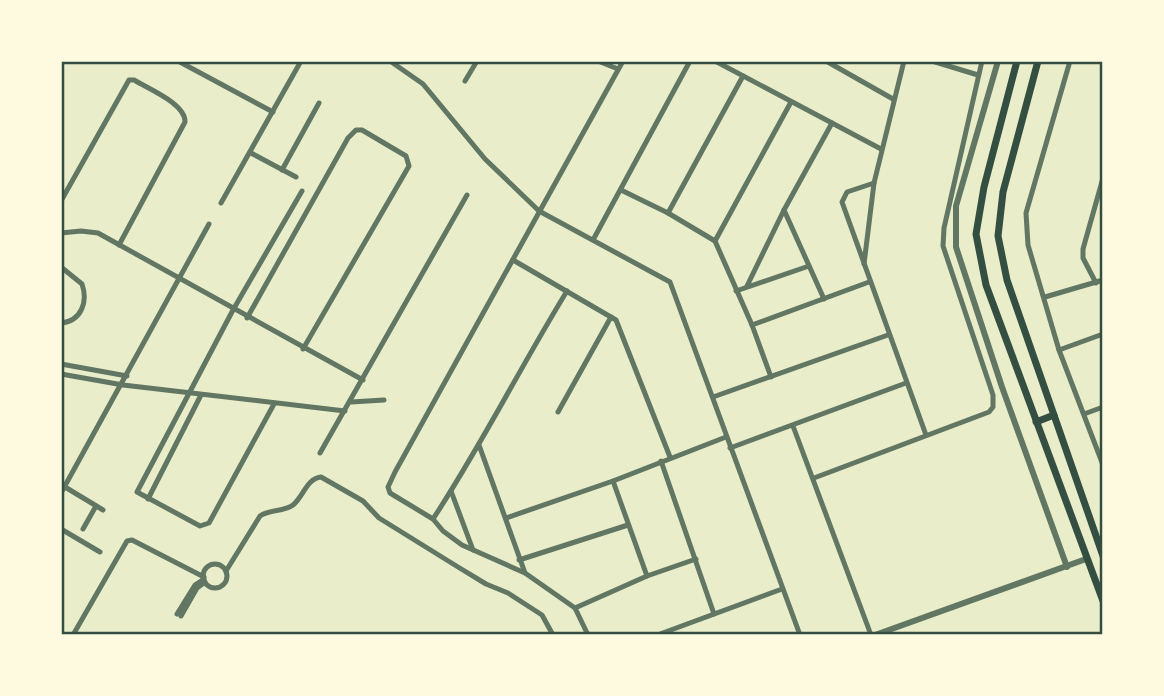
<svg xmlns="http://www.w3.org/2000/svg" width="1164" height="696" viewBox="0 0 1164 696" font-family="'Roboto Condensed',sans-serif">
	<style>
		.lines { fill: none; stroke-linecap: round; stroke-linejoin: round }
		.minor { stroke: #617663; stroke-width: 5 }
		.tertiary { stroke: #617663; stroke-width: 6 }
		.secondary { stroke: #344e41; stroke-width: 7 }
		.neatline { fill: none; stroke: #344e41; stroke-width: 2.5 }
	</style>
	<rect width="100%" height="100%" fill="#e9edc9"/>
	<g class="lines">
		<g class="minor">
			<path d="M178 61 273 112"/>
			<path d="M390 61 423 84 485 159 539 211 670 282 800 635"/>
			<path d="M598 61 618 69"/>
			<path d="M715 61 881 149"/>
			<path d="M826 61 893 99"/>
			<path d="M932 61 978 75"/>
			<path d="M1070 61 1026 213 1028 245 1059 350 1103 465"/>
			<path d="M465 81 477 61"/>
			<path d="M251 153 296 177"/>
			<path d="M282 170 319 103"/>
			<path d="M874 183 847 192 842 202 926 435"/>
			<path d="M621 190 668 213 715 241 752 325 771 377"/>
			<path d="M61 201 129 80H134C149 89 186 104 185 122L119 245"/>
			<path d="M221 203 301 61"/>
			<path d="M784 210 824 299"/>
			<path d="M668 213 743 76"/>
			<path d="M61 233 81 231 98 233 363 380"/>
			<path d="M593 240 690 61"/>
			<path d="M715 241 791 102"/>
			<path d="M513 260 616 320 670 457"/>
			<path d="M864 264 874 183 904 61"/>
			<path d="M61 267 82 284C88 301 82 321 61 323"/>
			<path d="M1096 283 1083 258V249L1103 178"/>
			<path d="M747 286 784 210 832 123"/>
			<path d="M736 291 809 266"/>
			<path d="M1045 297 1103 280"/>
			<path d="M247 318 348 138 356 130H362L406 156 409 166 303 349"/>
			<path d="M752 325 869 282"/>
			<path d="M1059 350 1103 334"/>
			<path d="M61 364 127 376"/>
			<path d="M61 374 123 385 345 411"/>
			<path d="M713 397 888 335"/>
			<path d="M351 402 384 400"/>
			<path d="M274 404 209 523 200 526 137 492 233 310 302 191"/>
			<path d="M558 412 611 317"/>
			<path d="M1084 414 1103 407"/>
			<path d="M793 426 871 635"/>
			<path d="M479 445 525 573"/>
			<path d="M730 448 906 383"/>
			<path d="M320 453 467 195"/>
			<path d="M661 461 714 614"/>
			<path d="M814 478 989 412 993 407V395L943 246 944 228 982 61"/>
			<path d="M613 481 647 576"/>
			<path d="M65 487 103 510"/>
			<path d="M451 491 473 550"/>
			<path d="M61 493 209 224"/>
			<path d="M148 499 201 395"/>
			<path d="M506 518 613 481 726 437"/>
			<path d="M433 519C481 446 521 366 567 291"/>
			<path d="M61 529 100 552"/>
			<path d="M83 529 96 506"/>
			<path d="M519 560 628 525"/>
			<circle cx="215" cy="576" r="12"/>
			<path d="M226 571 260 516C270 509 284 512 293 505 304 496 306 479 321 477L363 501 379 518 458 567 486 584 508 593 542 615 553 635"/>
			<path d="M575 608 647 576 696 559"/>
			<path d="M177 614 195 585 204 579"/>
			<path d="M181 616 197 588 205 582"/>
			<path d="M660 634 782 589"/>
			<path d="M73 635 127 541 132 540 204 577"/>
			<path d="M588 635 575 608 525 573 462 545 443 531 433 519 390 493 388 487 395 472 623 61"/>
		</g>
		<g class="tertiary">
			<path d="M998 61 956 206V247L1002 387 1067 567"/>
			<path d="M875 635 1086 559"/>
		</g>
		<g class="secondary">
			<path d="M1017 61 984 187 976 234 986 285 1103 601"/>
			<path d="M1038 61 1003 192 998 236 1007 280 1103 556"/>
			<path d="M1036 422 1054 415"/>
		</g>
	</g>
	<rect width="1164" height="696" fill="none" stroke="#fefae0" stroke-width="126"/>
	<rect x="63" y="63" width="1038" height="570" class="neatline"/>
</svg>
